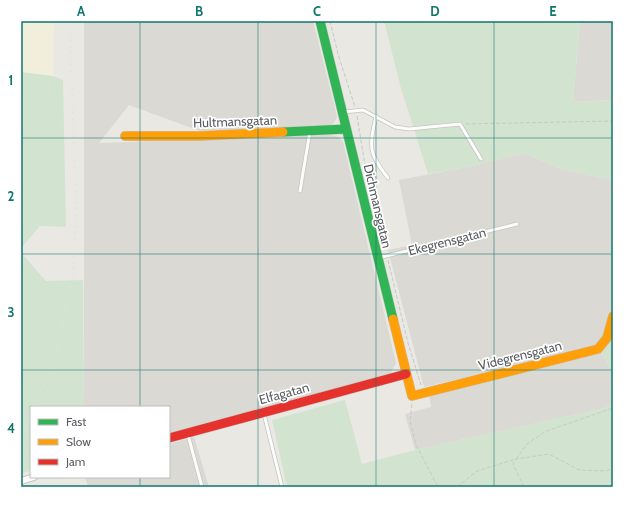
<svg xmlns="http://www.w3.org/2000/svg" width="634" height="508" viewBox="0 0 634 508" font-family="Cabin,sans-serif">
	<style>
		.commercial { fill: #f2eedc }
		.industrial { fill: #dad9d4 }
		.green { fill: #d2e4d0 }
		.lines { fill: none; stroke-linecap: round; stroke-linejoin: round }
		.lane-casing { stroke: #c5c5c5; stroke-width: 4.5 }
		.street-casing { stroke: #c5c5c5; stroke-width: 8 }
		.fast-casing { stroke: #c5c5c3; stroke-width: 10 }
		.slow-casing { stroke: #c5c5c3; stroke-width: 10 }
		.jam-casing { stroke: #c5c5c3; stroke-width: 10 }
		.path { stroke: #c6cac8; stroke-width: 1; stroke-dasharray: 4 2; stroke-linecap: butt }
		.lane { stroke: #fcfcfb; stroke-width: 3 }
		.street { stroke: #fcfcfb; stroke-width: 6 }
		.fast { stroke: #30b455; stroke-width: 9 }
		.slow { stroke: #ff9f0a; stroke-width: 9 }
		.jam { stroke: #e5322d; stroke-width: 9 }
		.rail { stroke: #e1e1e0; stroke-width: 2; stroke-dasharray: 1 5; stroke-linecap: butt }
		.grid { fill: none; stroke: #0f766e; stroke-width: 1; stroke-opacity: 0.55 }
		.labels { text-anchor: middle; stroke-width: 3.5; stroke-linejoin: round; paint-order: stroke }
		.street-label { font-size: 13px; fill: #595c60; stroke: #fff }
		.neatline { fill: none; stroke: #0f766e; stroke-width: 1.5 }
		.grid-label { font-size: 13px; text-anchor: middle; font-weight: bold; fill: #0f766e }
	</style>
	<rect width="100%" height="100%" fill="#e9e8e3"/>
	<path class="commercial" d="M21 21H54L53 76 21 72Z"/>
	<g class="industrial">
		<path d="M84 21H313L337 116 334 123 326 127 200 131 129 105 99 143 330 135 338 137 343 142 396 363 390 374 169 436V407H84Z"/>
		<path d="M580 21H613V100L573 102Z"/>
		<path d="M524 153 561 169 613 180V301L605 335 596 346 424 387 388 250 412 245 399 180 472 166Z"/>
		<path d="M601 353 613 371V401L605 408 415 450 405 414 431 407 429 396Z"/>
		<path d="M194 437 209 487H88L85 477H169V444Z"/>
	</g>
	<g class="green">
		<path d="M384 21H580L573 102 613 100V180L561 169 524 153 472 166 428 174 400 85Z"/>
		<path d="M21 72 53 76 63 80 66 227 40 226 21 248Z"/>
		<path d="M21 253 46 281 83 280 84 407H31V471L21 473Z"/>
		<path d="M613 336V371L601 353Z"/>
		<path d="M345 400 362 464 415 450 605 408 613 401V487H287L272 420Z"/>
	</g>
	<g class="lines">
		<g class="lane-casing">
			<g id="lane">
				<path d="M344 112 363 110 395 127 409 129 460 124 481 159"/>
				<path d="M376 116C369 148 368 152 388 178"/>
				<path d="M300 191 310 131"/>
				<path d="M378 258 517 224"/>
				<path d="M264 414 282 487"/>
				<path d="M188 435 202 487"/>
			</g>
		</g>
		<g class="street-casing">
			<path id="street" d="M21 481 34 477"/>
		</g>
		<g class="fast-casing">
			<g id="fast">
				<path d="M320 21 393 319"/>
				<path d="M283 132 346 129"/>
			</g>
		</g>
		<g class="slow-casing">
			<g id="slow">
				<path d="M125 136H199L283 132"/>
				<path d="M393 319 412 396 598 349 607 338 613 316"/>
			</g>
		</g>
		<g class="jam-casing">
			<path id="jam" d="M169 438 406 374"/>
		</g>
		<g class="path">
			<path d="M330 21 338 54 355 107"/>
			<path d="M357 116 365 165 386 251"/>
			<path d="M466 124 613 121"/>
			<path d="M388 260 408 343 421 385"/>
			<path d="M412 404 410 421 416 445 438 487"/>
			<path d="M457 487 477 471 516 459 527 444 544 432 613 408"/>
			<path d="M524 487 513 464 516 459 549 454 579 470 606 471 613 468"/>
		</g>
		<use href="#lane" class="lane"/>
		<use href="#street" class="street"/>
		<use href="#fast" class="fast"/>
		<use href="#slow" class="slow"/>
		<use href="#jam" class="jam"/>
		<g class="rail">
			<path d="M34 407 47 377 59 340 73 274 76 211 70 21"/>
			<path d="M21 432 31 413"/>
		</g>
	</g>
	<path class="grid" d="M140 21V407M258 21V487M376 21V487M494 21V487M21 138H613M21 254H613M21 370H613M140 477V487"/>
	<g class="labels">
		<g class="street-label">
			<text transform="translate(235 121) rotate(-2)" y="5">Hultmansgatan</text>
			<text transform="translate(378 206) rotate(77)" y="5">Dichmansgatan</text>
			<text transform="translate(447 241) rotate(-14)" y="5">Ekegrensgatan</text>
			<text transform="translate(520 355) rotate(-14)" y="5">Videgrensgatan</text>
			<text transform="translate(284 393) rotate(-15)" y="5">Elfagatan</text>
		</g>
	</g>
	<rect width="634" height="508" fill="none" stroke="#ffffff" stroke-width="44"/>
	<rect x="30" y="406" width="140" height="72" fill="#ffffff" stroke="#bdbebf"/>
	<rect x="38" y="419" width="20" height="6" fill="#30b455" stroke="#bdbebf"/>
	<text x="66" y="426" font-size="12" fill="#595c60">Fast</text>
	<rect x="38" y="439" width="20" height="6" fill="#ff9f0a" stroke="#bdbebf"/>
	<text x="66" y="446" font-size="12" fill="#595c60">Slow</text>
	<rect x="38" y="459" width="20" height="6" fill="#e5322d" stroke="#bdbebf"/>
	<text x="66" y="466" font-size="12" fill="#595c60">Jam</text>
	<rect x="22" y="22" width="590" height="464" class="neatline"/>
	<g class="grid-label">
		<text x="81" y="16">A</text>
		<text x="199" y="16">B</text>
		<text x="317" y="16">C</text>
		<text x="435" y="16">D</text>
		<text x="553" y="16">E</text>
		<text x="11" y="85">1</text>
		<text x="11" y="201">2</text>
		<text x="11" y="317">3</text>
		<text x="11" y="433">4</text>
	</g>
</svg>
